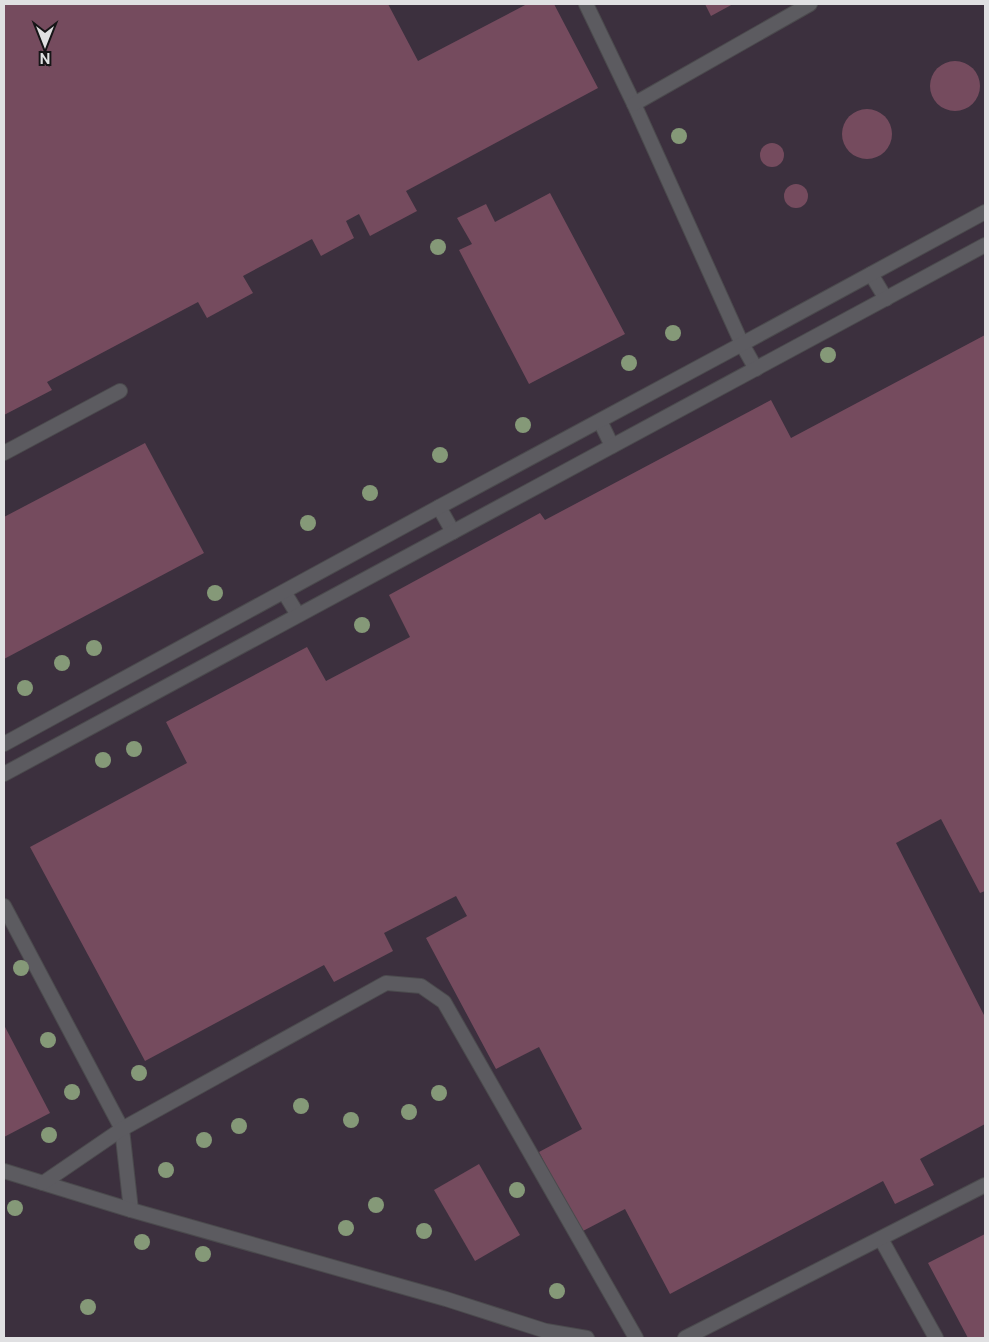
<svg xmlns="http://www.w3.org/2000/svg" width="989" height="1342" viewBox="0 0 989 1342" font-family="'Public Sans',sans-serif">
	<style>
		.industrial { fill: #3c303e }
		.building { fill: #754b5e }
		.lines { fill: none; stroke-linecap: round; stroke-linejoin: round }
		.service-casing { stroke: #4b4a4d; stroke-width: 16 }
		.service { stroke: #5c5b60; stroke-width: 14 }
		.tree { fill: #859978 }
	</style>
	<rect width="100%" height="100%" fill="#2e2d31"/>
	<rect class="industrial" x="4" y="4" width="981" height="1334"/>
	<g class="building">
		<path d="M4 4H388L418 61 527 4H554L598 88 406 191 417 211 370 236 359 214 346 221 354 238 321 256 312 239 243 276 253 293 207 318 198 302 47 382 52 390 4 415Z"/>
		<path d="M705 4H733L711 16Z"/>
		<circle cx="955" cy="86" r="25"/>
		<circle cx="867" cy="134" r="25"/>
		<circle cx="772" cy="155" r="12"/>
		<circle cx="796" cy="196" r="12"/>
		<path d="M550 193 625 334 529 384 459 250 472 244 457 218 486 204 495 222Z"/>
		<path d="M985 335V891L980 893 941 819 896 843 985 1017V1124L920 1159 934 1185 895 1204 883 1181 670 1294 625 1209 581 1232 539 1152 582 1129 539 1047 496 1069 426 938 467 916 456 896 384 933 393 951 334 982 324 965 145 1061 30 847 187 763 166 722 307 647 326 681 410 637 389 595 540 513 545 520 771 400 791 438Z"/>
		<path d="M145 443 204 553 4 659V517Z"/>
		<path d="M4 1025 50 1113 4 1137Z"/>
		<path d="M479 1164 520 1235 475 1261 434 1190Z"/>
		<path d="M985 1234V1338H968L928 1263Z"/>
	</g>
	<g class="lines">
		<g class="service-casing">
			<g id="service">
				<path d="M586 4 634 104 742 344 756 369"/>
				<path d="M634 104 810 4"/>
				<path d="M871 274 886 299"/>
				<path d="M600 421 612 446"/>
				<path d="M4 453 120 391"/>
				<path d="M439 507 453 532"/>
				<path d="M284 592 298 615"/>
				<path d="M4 744 439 507 742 344 985 212"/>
				<path d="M4 774 985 245"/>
				<path d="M4 906 122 1129 131 1210"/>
				<path d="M4 1171 131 1210 446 1299 546 1331 587 1338"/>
				<path d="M43 1183 122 1129 386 983 421 986 444 1002 636 1338"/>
				<path d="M881 1239 936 1338"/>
				<path d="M685 1338 985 1185"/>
			</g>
		</g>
		<use href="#service" class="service"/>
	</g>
	<g class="tree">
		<circle cx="679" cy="136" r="8"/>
		<circle cx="438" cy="247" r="8"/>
		<circle cx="673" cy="333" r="8"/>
		<circle cx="828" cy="355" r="8"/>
		<circle cx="629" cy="363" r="8"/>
		<circle cx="523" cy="425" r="8"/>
		<circle cx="440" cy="455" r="8"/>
		<circle cx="370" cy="493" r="8"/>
		<circle cx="308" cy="523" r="8"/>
		<circle cx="215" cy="593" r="8"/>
		<circle cx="362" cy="625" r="8"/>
		<circle cx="94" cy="648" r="8"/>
		<circle cx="62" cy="663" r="8"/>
		<circle cx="25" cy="688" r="8"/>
		<circle cx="134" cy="749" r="8"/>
		<circle cx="103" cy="760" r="8"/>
		<circle cx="21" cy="968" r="8"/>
		<circle cx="48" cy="1040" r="8"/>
		<circle cx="139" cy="1073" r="8"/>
		<circle cx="72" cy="1092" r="8"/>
		<circle cx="439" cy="1093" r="8"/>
		<circle cx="301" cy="1106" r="8"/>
		<circle cx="409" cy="1112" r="8"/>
		<circle cx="351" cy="1120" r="8"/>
		<circle cx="239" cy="1126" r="8"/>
		<circle cx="49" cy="1135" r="8"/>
		<circle cx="204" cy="1140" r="8"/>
		<circle cx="166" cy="1170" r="8"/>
		<circle cx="517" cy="1190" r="8"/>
		<circle cx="376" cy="1205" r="8"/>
		<circle cx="15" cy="1208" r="8"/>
		<circle cx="346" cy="1228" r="8"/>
		<circle cx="424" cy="1231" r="8"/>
		<circle cx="142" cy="1242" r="8"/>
		<circle cx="203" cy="1254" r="8"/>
		<circle cx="557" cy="1291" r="8"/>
		<circle cx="88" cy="1307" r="8"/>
	</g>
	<rect width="989" height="1342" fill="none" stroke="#e0e0e2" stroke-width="10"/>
	<g transform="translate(45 45) rotate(180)" stroke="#161517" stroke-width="4" paint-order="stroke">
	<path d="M0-4L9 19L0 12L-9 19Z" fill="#e0e0e2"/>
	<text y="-8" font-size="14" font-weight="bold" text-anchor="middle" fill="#e0e0e2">N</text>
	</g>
</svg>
